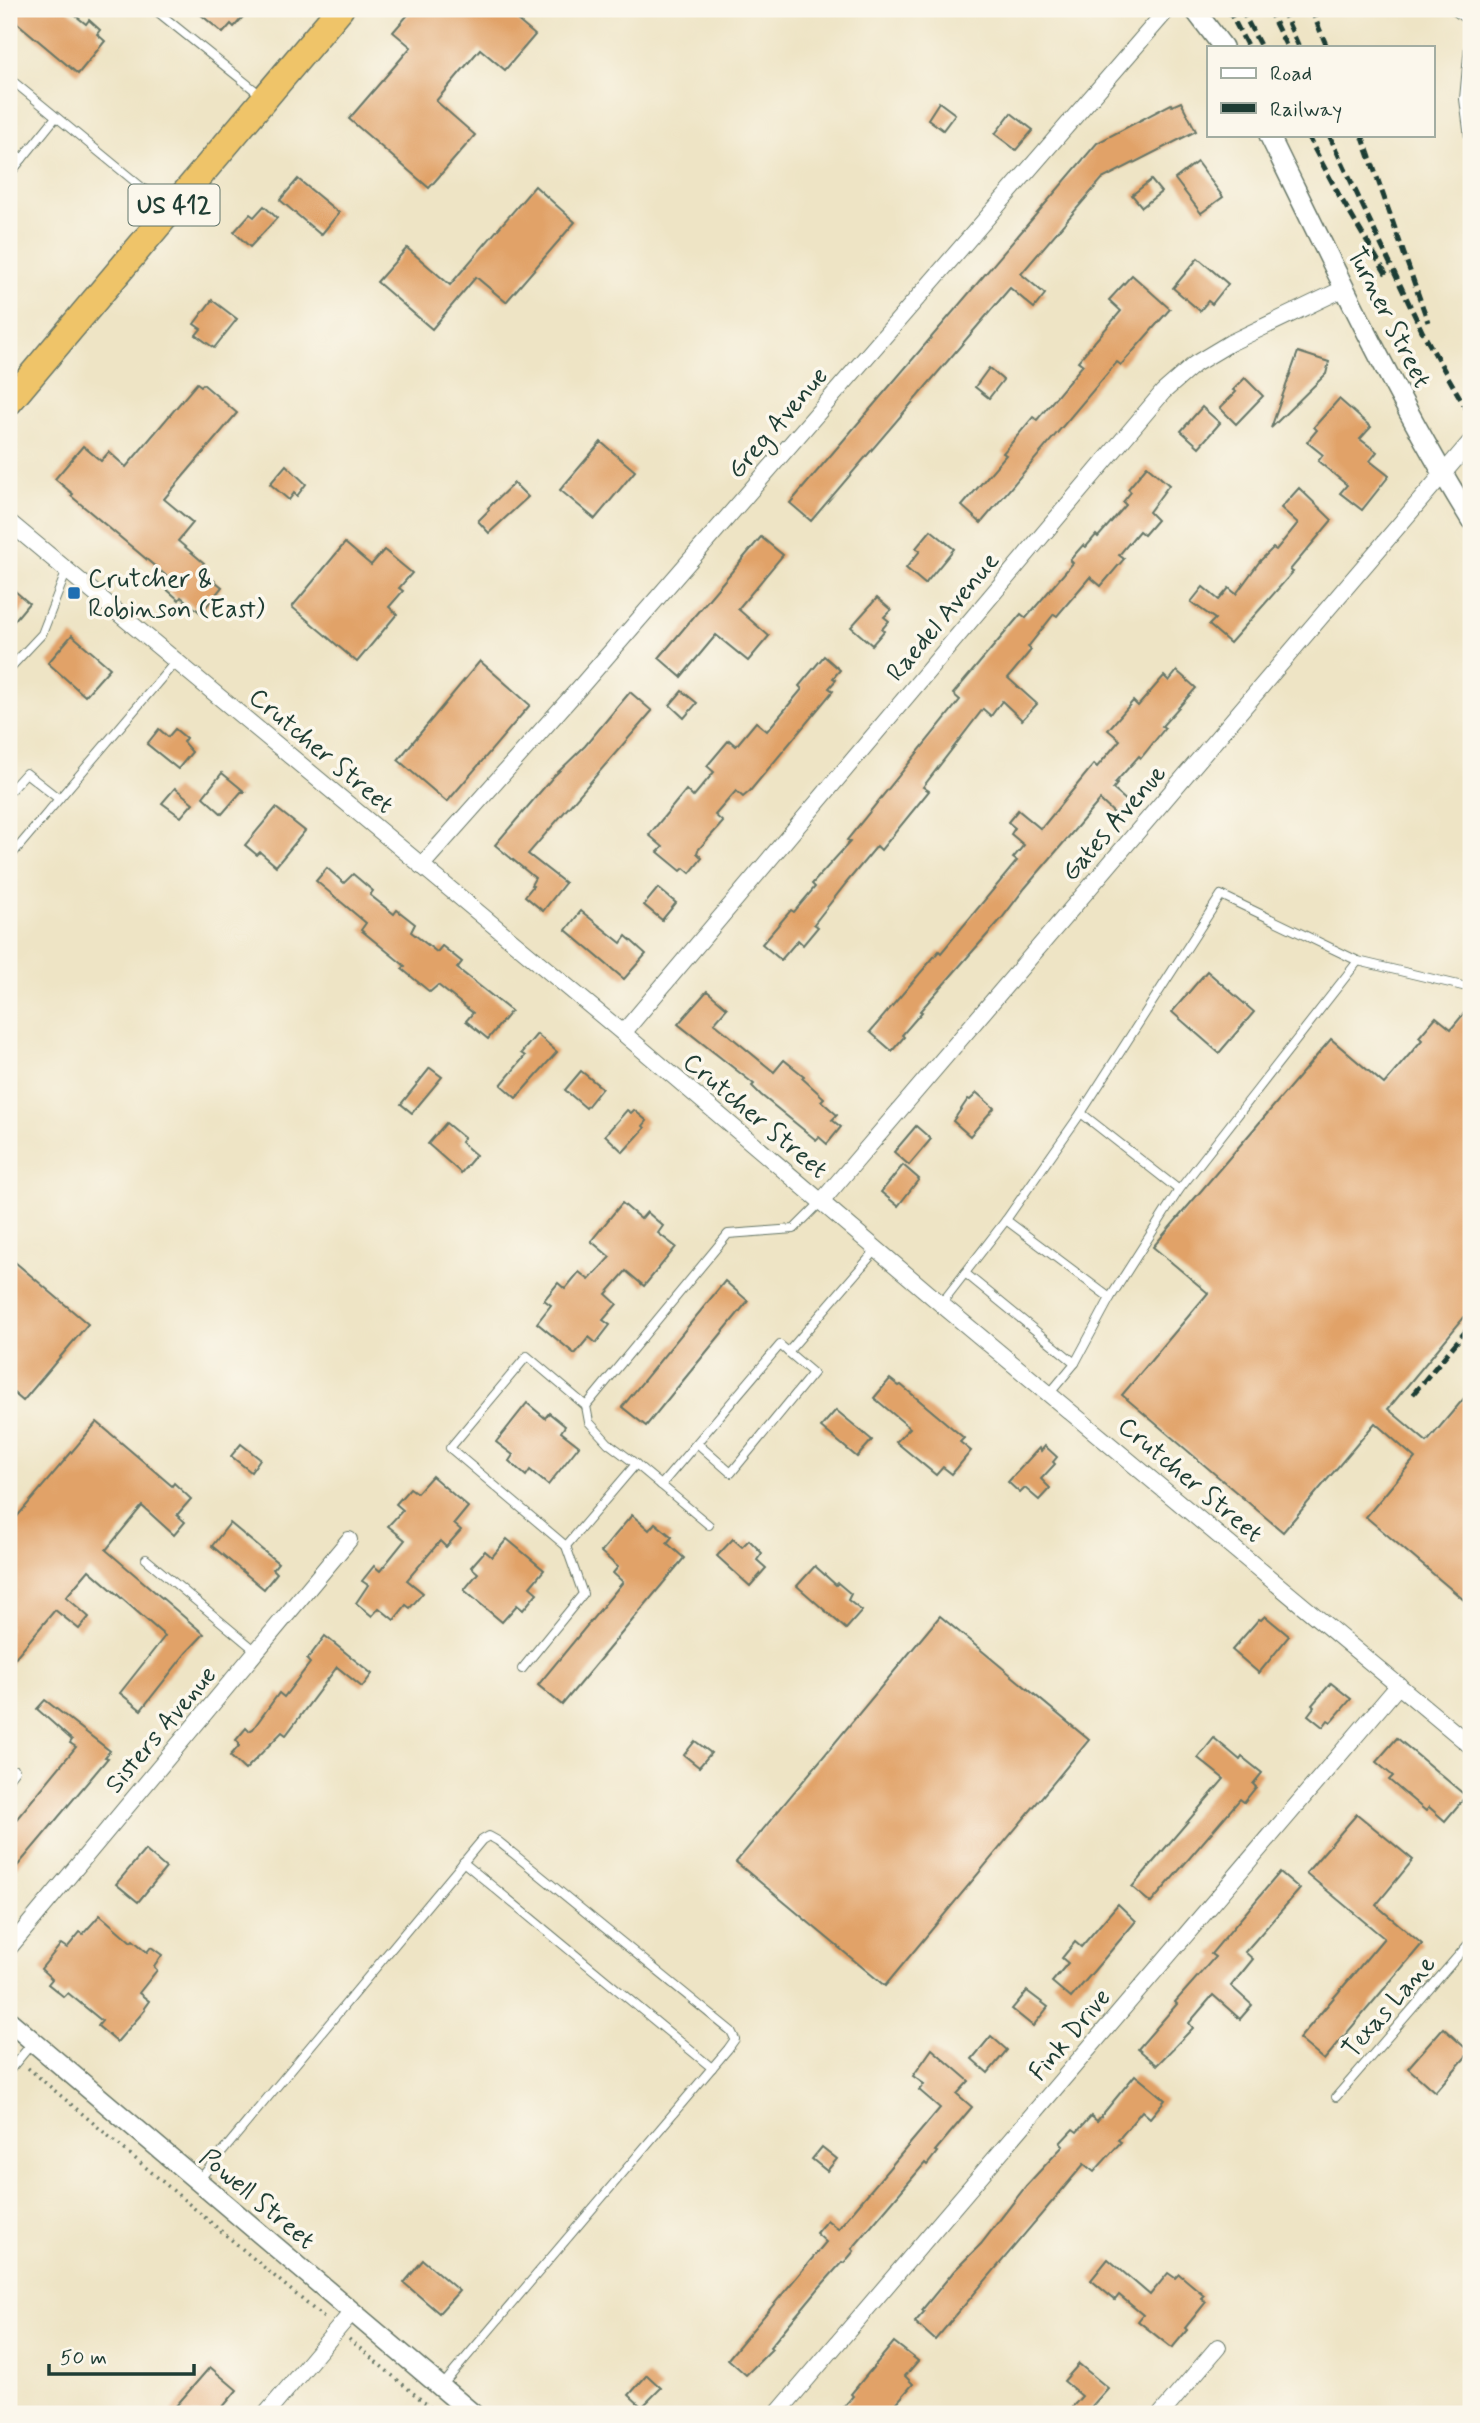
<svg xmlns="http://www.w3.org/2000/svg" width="1480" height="2423" viewBox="0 0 1480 2423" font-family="Mynerve,sans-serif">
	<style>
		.building { fill: #e1a268 }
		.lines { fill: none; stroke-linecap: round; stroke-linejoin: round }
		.service-casing { stroke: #677767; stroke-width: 10 }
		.minor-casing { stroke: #677767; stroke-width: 18 }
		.tertiary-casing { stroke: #677767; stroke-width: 22 }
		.trunk-casing { stroke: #677767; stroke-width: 29 }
		.path { stroke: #677767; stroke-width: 3.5; stroke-dasharray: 2 5; stroke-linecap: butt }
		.service { stroke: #fff; stroke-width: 8 }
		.minor { stroke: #fff; stroke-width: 16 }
		.tertiary { stroke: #fff; stroke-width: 19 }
		.trunk { stroke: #efc469; stroke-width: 26 }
		.rail { stroke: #1f3d34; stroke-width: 5; stroke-dasharray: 10 5; stroke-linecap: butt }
		.poi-dot { fill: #1f6fb2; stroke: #fbf7ec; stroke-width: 2.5 }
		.labels { text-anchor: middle; stroke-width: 7; stroke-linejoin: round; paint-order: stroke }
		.shield { fill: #fbf7ec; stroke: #61756b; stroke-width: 2 }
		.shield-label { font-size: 24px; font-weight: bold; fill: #1f3d34 }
		.street-label { font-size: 26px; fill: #1f3d34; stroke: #fbf7ec }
		.poi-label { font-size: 26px; fill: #1f3d34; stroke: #fbf7ec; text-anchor: start }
	</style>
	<rect width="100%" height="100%" fill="#fbf7ec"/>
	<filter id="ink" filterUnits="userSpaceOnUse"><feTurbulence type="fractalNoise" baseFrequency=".0143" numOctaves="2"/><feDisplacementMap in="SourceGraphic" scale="14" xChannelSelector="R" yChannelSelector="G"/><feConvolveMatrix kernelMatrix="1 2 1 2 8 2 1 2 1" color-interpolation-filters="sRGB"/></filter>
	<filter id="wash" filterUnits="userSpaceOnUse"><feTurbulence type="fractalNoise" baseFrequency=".00686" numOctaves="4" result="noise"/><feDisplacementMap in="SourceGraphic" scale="28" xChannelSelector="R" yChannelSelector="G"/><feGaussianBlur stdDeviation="1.57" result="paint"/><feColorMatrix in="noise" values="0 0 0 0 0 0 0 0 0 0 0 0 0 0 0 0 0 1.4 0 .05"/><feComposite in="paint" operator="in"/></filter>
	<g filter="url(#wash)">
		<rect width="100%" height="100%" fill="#eee4c5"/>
		<g id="blocks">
			<g class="building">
				<path d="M9 9H67L86 24 89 20 100 30 97 34 105 41 78 74 9 16Z"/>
				<path d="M194 9H250L234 27 231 24 223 33Z"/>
				<path d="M413 9H504L535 35 505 70 480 49 436 101 475 135 429 188 349 119 411 47 393 32Z"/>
				<path d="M939 102 955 114 943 130 928 119Z"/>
				<path d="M1181 102 1196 131 1102 179 1021 274 1045 294 1034 308 1010 288 811 521 790 503 1097 143 1171 104 1172 106Z"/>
				<path d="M1011 113 1033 130 1016 150 995 134Z"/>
				<path d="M1197 162 1223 197 1201 213 1175 179Z"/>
				<path d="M298 179 339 213 321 235 280 200Z"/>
				<path d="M1151 180 1161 192 1142 207 1132 195Z"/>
				<path d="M535 186 575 222 506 302 476 277 432 329 377 282 407 248 450 285Z"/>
				<path d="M264 206 277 218 250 247 234 232 250 214 254 217Z"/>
				<path d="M1198 258 1228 284 1212 304 1208 301 1200 311 1173 288Z"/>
				<path d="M1132 275 1170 309 1121 365 1117 362 981 523 962 506 1006 455 1003 453 1033 417 1037 420 1083 365 1078 361 1121 311 1109 300Z"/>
				<path d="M212 300 237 319 214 348 196 335 201 329 194 324Z"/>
				<path d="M1298 352 1329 362 1326 374 1271 428Z"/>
				<path d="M989 368 1003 380 989 398 975 387Z"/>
				<path d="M1245 378 1263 396 1236 424 1220 408 1236 392 1233 390Z"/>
				<path d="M197 383 201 386 203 384 237 413 164 499 193 523 178 541 204 563 200 569 222 587 201 613 181 597 179 600 164 587 170 579 71 496 73 494 55 479 83 446 101 461 109 452 126 467Z"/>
				<path d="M1339 399 1371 427 1360 439 1377 452 1370 461 1389 476 1362 510 1340 493 1347 485 1318 461 1323 455 1307 442 1317 430 1314 427Z"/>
				<path d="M1202 407 1220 423 1199 447 1181 431Z"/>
				<path d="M601 442 635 471 595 519 560 490Z"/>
				<path d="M286 465 306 484 297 496 294 493 289 500 270 484Z"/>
				<path d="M1147 466 1169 485 1149 512 1157 520 1144 535 1139 531 1119 555 1124 559 1101 586 1090 577 1057 616 1054 614 1028 647 1031 650 1008 678 1037 704 1022 720 1002 701 991 716 983 709 923 787 929 791 881 850 877 846 847 882 814 924 818 927 803 945 798 940 781 960 762 944 791 910 794 912 815 887 812 884 850 842 847 840 960 700 953 694 1021 614 1026 618 1073 563 1070 560 1083 545 1086 547 1096 535 1098 537 1126 505 1123 502 1131 492 1128 489Z"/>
				<path d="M514 483 528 497 489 533 478 521 489 510 488 508Z"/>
				<path d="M1299 488 1332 520 1290 570 1293 572 1230 643 1209 625 1215 619 1191 602 1203 587 1219 600 1229 588 1236 594 1260 561 1273 548 1276 550 1298 523 1281 508Z"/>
				<path d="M931 530 954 549 925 584 906 568 920 551 916 548Z"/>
				<path d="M761 537 783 555 738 609 769 636 748 661 716 635 681 677 659 658Z"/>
				<path d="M345 543 371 565 384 550 412 573 399 588 403 591 389 607 397 614 357 662 292 607Z"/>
				<path d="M9 586 29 603 9 627Z"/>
				<path d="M877 598 891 610 884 617 889 621 882 629 884 631 872 645 851 627Z"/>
				<path d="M72 635 110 668 85 696 48 663Z"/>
				<path d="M824 656 840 670 833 678 836 680 829 688 833 691 750 791 743 797 736 791 715 815 723 822 698 850 697 853 702 858 690 873 684 868 681 871 658 852 663 847 649 835 686 790 693 797 714 772 707 766 729 740 736 746 756 722 767 731 802 689 799 686Z"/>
				<path d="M480 661 530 705 447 802 398 760Z"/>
				<path d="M1177 671 1196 688 1162 726 1165 728 1141 758 1139 756 1115 783 1117 784 1113 789 1128 802 1116 815 1100 800 1025 888 1002 918 920 1011 922 1012 902 1035 904 1037 892 1051 870 1032 939 951 941 953 1017 861 1013 858 1024 845 1011 834 1015 828 1008 822 1018 810 1041 829 1094 764 1097 767 1120 740 1108 730 1133 701 1138 706 1164 676 1169 681Z"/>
				<path d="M682 691 697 703 684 718 670 705Z"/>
				<path d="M630 692 652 711 528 854 565 883 543 911 525 896 533 886 531 885 535 878 495 845 553 777 585 746Z"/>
				<path d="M159 729 168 737 175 729 186 738 183 742 192 752 178 769 147 744Z"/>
				<path d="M222 773 245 792H241L222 814 203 797Z"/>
				<path d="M175 788 193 803 181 817 162 803Z"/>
				<path d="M276 808 305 831 276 866 260 852 257 855 245 845Z"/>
				<path d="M327 868 344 883 353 874 373 891 370 895 394 914 397 910 415 924 411 932 437 952 442 946 462 962 457 968 511 1011 488 1039 466 1021 473 1013 438 985 430 992 402 969 405 966 361 930 366 923 316 881Z"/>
				<path d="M658 888 676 903 662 920 644 905Z"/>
				<path d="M581 911 621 943 626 936 646 954 624 979 566 930Z"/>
				<path d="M1207 971 1254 1012 1219 1053 1172 1012Z"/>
				<path d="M707 991 727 1008 714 1023 774 1072 784 1060 804 1076 802 1078 824 1098 821 1101 837 1115 832 1120 841 1127 827 1144 819 1137 816 1140 761 1095 752 1086 754 1084 678 1024Z"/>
				<path d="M1471 1005V1309L1388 1409 1427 1442 1471 1390V1606L1366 1517 1415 1458 1375 1423 1283 1532 1122 1395 1208 1293 1153 1247 1331 1039 1384 1084 1422 1040 1419 1037 1436 1017 1451 1029Z"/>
				<path d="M537 1034 557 1052 516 1098 501 1085 525 1056 521 1053Z"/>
				<path d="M430 1068 442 1077 412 1113 401 1104Z"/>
				<path d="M581 1071 602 1088 586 1108 565 1090Z"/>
				<path d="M977 1093 994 1108 970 1136 953 1121 968 1099 970 1100Z"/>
				<path d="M627 1110 631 1113 634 1110 647 1121 643 1126 645 1128 623 1152 605 1135Z"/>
				<path d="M446 1123 464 1138 461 1142 476 1155 461 1173 428 1144Z"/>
				<path d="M916 1126 931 1139 909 1165 894 1152Z"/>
				<path d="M903 1165 919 1179 898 1206 881 1192Z"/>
				<path d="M622 1203 641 1219 647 1212 663 1226 658 1233 676 1247 644 1286 626 1271 606 1294 617 1304 603 1320 610 1325 596 1343 589 1337 575 1354 537 1323 551 1305 544 1300 558 1283 565 1289 579 1272 589 1280 610 1257 591 1241Z"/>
				<path d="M9 1257 88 1324 23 1401 9 1389Z"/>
				<path d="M725 1281 748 1301 646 1426 622 1407Z"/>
				<path d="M890 1379 899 1386 901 1385 964 1438 960 1442 971 1451 952 1474 943 1467 936 1475 896 1442 910 1428 874 1398Z"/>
				<path d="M527 1403 545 1418 549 1413 565 1426 561 1432 579 1446 548 1485 530 1470 526 1476 509 1461 513 1455 496 1442Z"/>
				<path d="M836 1410 872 1440 857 1457 821 1427Z"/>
				<path d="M97 1422 172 1486 174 1483 191 1499 177 1515 185 1522 174 1535 142 1506 106 1550 204 1634 186 1653 141 1710 120 1693 165 1636 89 1570 66 1597 89 1617 79 1629 55 1610 9 1665V1526Z"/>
				<path d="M241 1444 260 1459 251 1472 231 1456Z"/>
				<path d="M1045 1446 1057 1457 1053 1462 1055 1464 1041 1479 1050 1488 1039 1500 1025 1488 1020 1493 1008 1482 1039 1448 1041 1451Z"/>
				<path d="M432 1476 468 1507 454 1524 461 1530 446 1547 440 1541 407 1580 423 1593 410 1608 406 1605 394 1620 379 1608 372 1616 356 1603 368 1585 362 1581 374 1566 380 1571 405 1540 388 1526 403 1510 396 1504 410 1488 417 1493Z"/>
				<path d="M632 1515 649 1530 655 1523 672 1537 667 1543 684 1558 562 1705 538 1685 623 1582 613 1573 618 1567 601 1552Z"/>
				<path d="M230 1523 278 1563 273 1569 277 1573 264 1589 212 1546Z"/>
				<path d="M507 1539 544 1570 530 1587 537 1593 523 1610 517 1605 502 1622 464 1590 478 1573 471 1567 485 1551 492 1557Z"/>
				<path d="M733 1539 742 1547 749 1540 762 1553 757 1560 766 1568 750 1586 717 1556Z"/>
				<path d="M815 1566 836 1585 838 1583 851 1594 848 1600 862 1611 846 1629 797 1586Z"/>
				<path d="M940 1616 1089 1740 885 1986 736 1862Z"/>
				<path d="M1265 1616 1289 1636 1259 1673 1232 1650 1259 1619 1261 1620Z"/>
				<path d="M325 1636 372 1674 362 1687 337 1667 286 1735 282 1732 245 1770 230 1756 239 1746V1743L236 1740 246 1728 249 1731 253 1729 279 1693 284 1697 310 1663 307 1660Z"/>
				<path d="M1331 1683 1351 1699 1331 1722 1328 1720 1323 1727 1308 1715 1314 1707 1312 1705Z"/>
				<path d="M45 1700 110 1751 105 1757 108 1758 9 1876V1828L76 1747 70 1743 72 1740 37 1709Z"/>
				<path d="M1214 1738 1240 1760 1242 1757 1262 1773 1253 1784 1256 1787 1244 1802 1240 1799 1151 1903 1132 1887 1224 1779 1198 1758Z"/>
				<path d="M1397 1738 1466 1796 1445 1821 1429 1807 1426 1811 1389 1780 1393 1776 1376 1762Z"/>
				<path d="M695 1741 711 1753 699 1767 684 1755Z"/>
				<path d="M1357 1814 1413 1860 1376 1905 1422 1944 1324 2060 1299 2039 1384 1938 1306 1873Z"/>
				<path d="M145 1850 166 1868 138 1902 116 1884Z"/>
				<path d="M1280 1872 1300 1889 1245 1952 1253 1959 1231 1986 1252 2005 1240 2019 1213 1995 1189 2023 1193 2028 1157 2065 1138 2049 1177 2004 1175 2002 1215 1957 1211 1954Z"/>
				<path d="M1118 1904 1136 1921 1071 1998 1052 1982 1068 1963 1062 1958 1075 1942 1081 1947Z"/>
				<path d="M100 1915 131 1942 133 1940 147 1952 151 1947 162 1955 154 1967 157 1970 139 1993 149 2001 144 2008 145 2010 117 2042 98 2026 102 2021 68 1993 64 1997 48 1984 52 1979 41 1969 61 1944 67 1948 80 1932 83 1934Z"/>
				<path d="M1027 1991 1048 2007 1033 2026 1012 2009Z"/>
				<path d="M1443 2028 1470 2052 1435 2092 1408 2068Z"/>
				<path d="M991 2036 1007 2050 988 2073 972 2059Z"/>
				<path d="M932 2049 969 2081 957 2094 972 2107 935 2151 937 2152 927 2165 925 2163 852 2249 854 2251 844 2263 842 2262 819 2288 770 2347 772 2349 746 2375 728 2359 826 2242 816 2233 827 2220 838 2229 940 2108 919 2090 924 2084 913 2076Z"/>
				<path d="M1135 2075 1165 2100 1150 2118 1142 2111 1118 2140 1121 2142 1094 2172 1084 2164 935 2340 915 2322 924 2312 922 2310 954 2271 981 2244 1026 2186 1063 2146 1060 2143 1073 2129 1077 2132 1091 2116 1097 2121Z"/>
				<path d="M822 2147 837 2159 827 2171 812 2159Z"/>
				<path d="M1108 2259 1150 2295 1168 2273 1175 2278 1179 2274 1204 2295 1201 2298 1206 2302 1185 2328 1187 2330 1172 2348 1138 2321 1143 2315 1119 2295 1115 2300 1091 2280Z"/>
				<path d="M423 2260 459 2291 439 2313 404 2283Z"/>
				<path d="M894 2342 918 2361 905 2376 913 2384 887 2414H851L843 2408 853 2396 851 2394Z"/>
				<path d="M1079 2364 1108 2388 1085 2414H1066L1082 2396 1064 2381Z"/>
				<path d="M210 2367 237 2390 217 2414H169Z"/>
				<path d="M647 2375 661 2388 642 2407 629 2395Z"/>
			</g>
		</g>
	</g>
	<g filter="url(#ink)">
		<use href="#blocks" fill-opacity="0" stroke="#677767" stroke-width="2"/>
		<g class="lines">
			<g class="service-casing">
				<g id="service">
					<path d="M154 9 262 96"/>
					<path d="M1452 9 1471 23"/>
					<path d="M1471 23 1464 99 1471 153"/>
					<path d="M9 78 167 208"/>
					<path d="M9 148 22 159"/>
					<path d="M9 175 56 117"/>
					<path d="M9 669 42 634 67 570"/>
					<path d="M9 792 26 773 59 799"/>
					<path d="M9 858 176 661"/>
					<path d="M1081 1113 1179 1190"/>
					<path d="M1006 1220 1110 1298"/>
					<path d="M965 1273 1075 1363"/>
					<path d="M941 1304 1006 1220 1081 1113 1221 895 1358 961"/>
					<path d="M788 1352 877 1249"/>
					<path d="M1050 1393 1075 1363 1110 1298 1179 1190 1358 961 1471 988"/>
					<path d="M586 1406 589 1422 608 1443 636 1464"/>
					<path d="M661 1485 780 1345 813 1373 731 1473 698 1444"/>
					<path d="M566 1546 636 1464 709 1525"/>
					<path d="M146 1559 256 1651"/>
					<path d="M522 1669 583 1594 566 1546 450 1448 527 1356 586 1406 728 1234 794 1229 821 1202"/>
					<path d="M9 1778 15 1770"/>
					<path d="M463 1862 712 2068"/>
					<path d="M9 2071 33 2042"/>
					<path d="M1336 2097 1471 1941"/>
					<path d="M199 2180 482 1840 489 1836 498 1841 731 2031 735 2039 728 2049 441 2387"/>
				</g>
			</g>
			<g class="minor-casing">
				<g id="minor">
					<path d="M9 522 623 1033 941 1304 1471 1746"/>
					<path d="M421 866 582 685 1168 9"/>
					<path d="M623 1033 1163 392 1195 364 1230 343 1345 288"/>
					<path d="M821 1202 1471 441"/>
					<path d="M9 1948 349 1540"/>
					<path d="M266 2414 352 2312"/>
					<path d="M777 2414 1399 1685"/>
					<path d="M1161 2414 1218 2347"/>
				</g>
			</g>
			<g class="tertiary-casing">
				<g id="tertiary">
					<path d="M1194 9 1223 47"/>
					<path d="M1269 135C1333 265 1395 397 1471 520"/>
					<path d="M9 2021 473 2414"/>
				</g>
			</g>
			<g class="trunk-casing">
				<path id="trunk" d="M9 402 340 9"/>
			</g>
			<g class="path">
				<path d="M28 2068 324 2318"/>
				<path d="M349 2339 438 2414"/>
			</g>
			<use href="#service" class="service"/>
			<use href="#minor" class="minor"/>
			<use href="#tertiary" class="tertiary"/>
			<use href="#trunk" class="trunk"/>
			<g class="rail">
				<path d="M1228 9 1248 47"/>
				<path d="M1241 9 1261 47"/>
				<path d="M1268 9 1287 47"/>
				<path d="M1282 9 1299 47"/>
				<path d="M1311 9 1327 47"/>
				<path d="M1307 135 1339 195 1388 277"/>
				<path d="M1329 135 1423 333 1471 417"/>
				<path d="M1362 135 1428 322"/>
				<path d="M1413 1394 1471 1325"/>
			</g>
		</g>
	</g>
	<rect class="poi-dot" x="67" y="586" width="14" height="14" rx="3.5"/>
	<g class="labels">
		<rect class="shield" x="128.5" y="184.5" width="91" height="41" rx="5"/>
		<g class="shield-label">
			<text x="174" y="213">US 412</text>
		</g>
		<g class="street-label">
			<text transform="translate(1390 317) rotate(63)" y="9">Turner Street</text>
			<text transform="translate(777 422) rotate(-49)" y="9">Greg Avenue</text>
			<text transform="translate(942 616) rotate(-50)" y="9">Raedel Avenue</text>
			<text transform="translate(322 750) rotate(40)" y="9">Crutcher Street</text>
			<text transform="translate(1113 822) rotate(-49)" y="9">Gates Avenue</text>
			<text transform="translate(756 1115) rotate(40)" y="9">Crutcher Street</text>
			<text transform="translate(1191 1479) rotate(40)" y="9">Crutcher Street</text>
			<text transform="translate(160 1729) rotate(-50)" y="9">Sisters Avenue</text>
			<text transform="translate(1388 2006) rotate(-49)" y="9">Texas Lane</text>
			<text transform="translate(1069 2034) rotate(-50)" y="9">Fink Drive</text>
			<text transform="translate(258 2198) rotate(40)" y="9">Powell Street</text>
		</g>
		<g class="poi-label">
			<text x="88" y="587">Crutcher &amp;<tspan x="88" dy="30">Robinson (East)</tspan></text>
		</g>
	</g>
	<rect width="1480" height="2423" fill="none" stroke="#fbf7ec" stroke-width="35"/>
	<rect x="1207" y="46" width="228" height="91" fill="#fbf7ec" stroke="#a3ada2" stroke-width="2"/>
	<rect x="1221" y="68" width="35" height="10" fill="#ffffff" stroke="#a3ada2" stroke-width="2"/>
	<text x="1270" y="80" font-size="21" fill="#1f3d34">Road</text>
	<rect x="1221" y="103" width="35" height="10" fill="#1f3d34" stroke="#a3ada2" stroke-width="2"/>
	<text x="1270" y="116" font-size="21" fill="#1f3d34">Railway</text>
	<path d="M49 2364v10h145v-10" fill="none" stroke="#1f3d34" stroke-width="3.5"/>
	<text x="60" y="2364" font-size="21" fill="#1f3d34" stroke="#fbf7ec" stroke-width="5" paint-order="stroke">50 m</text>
</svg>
